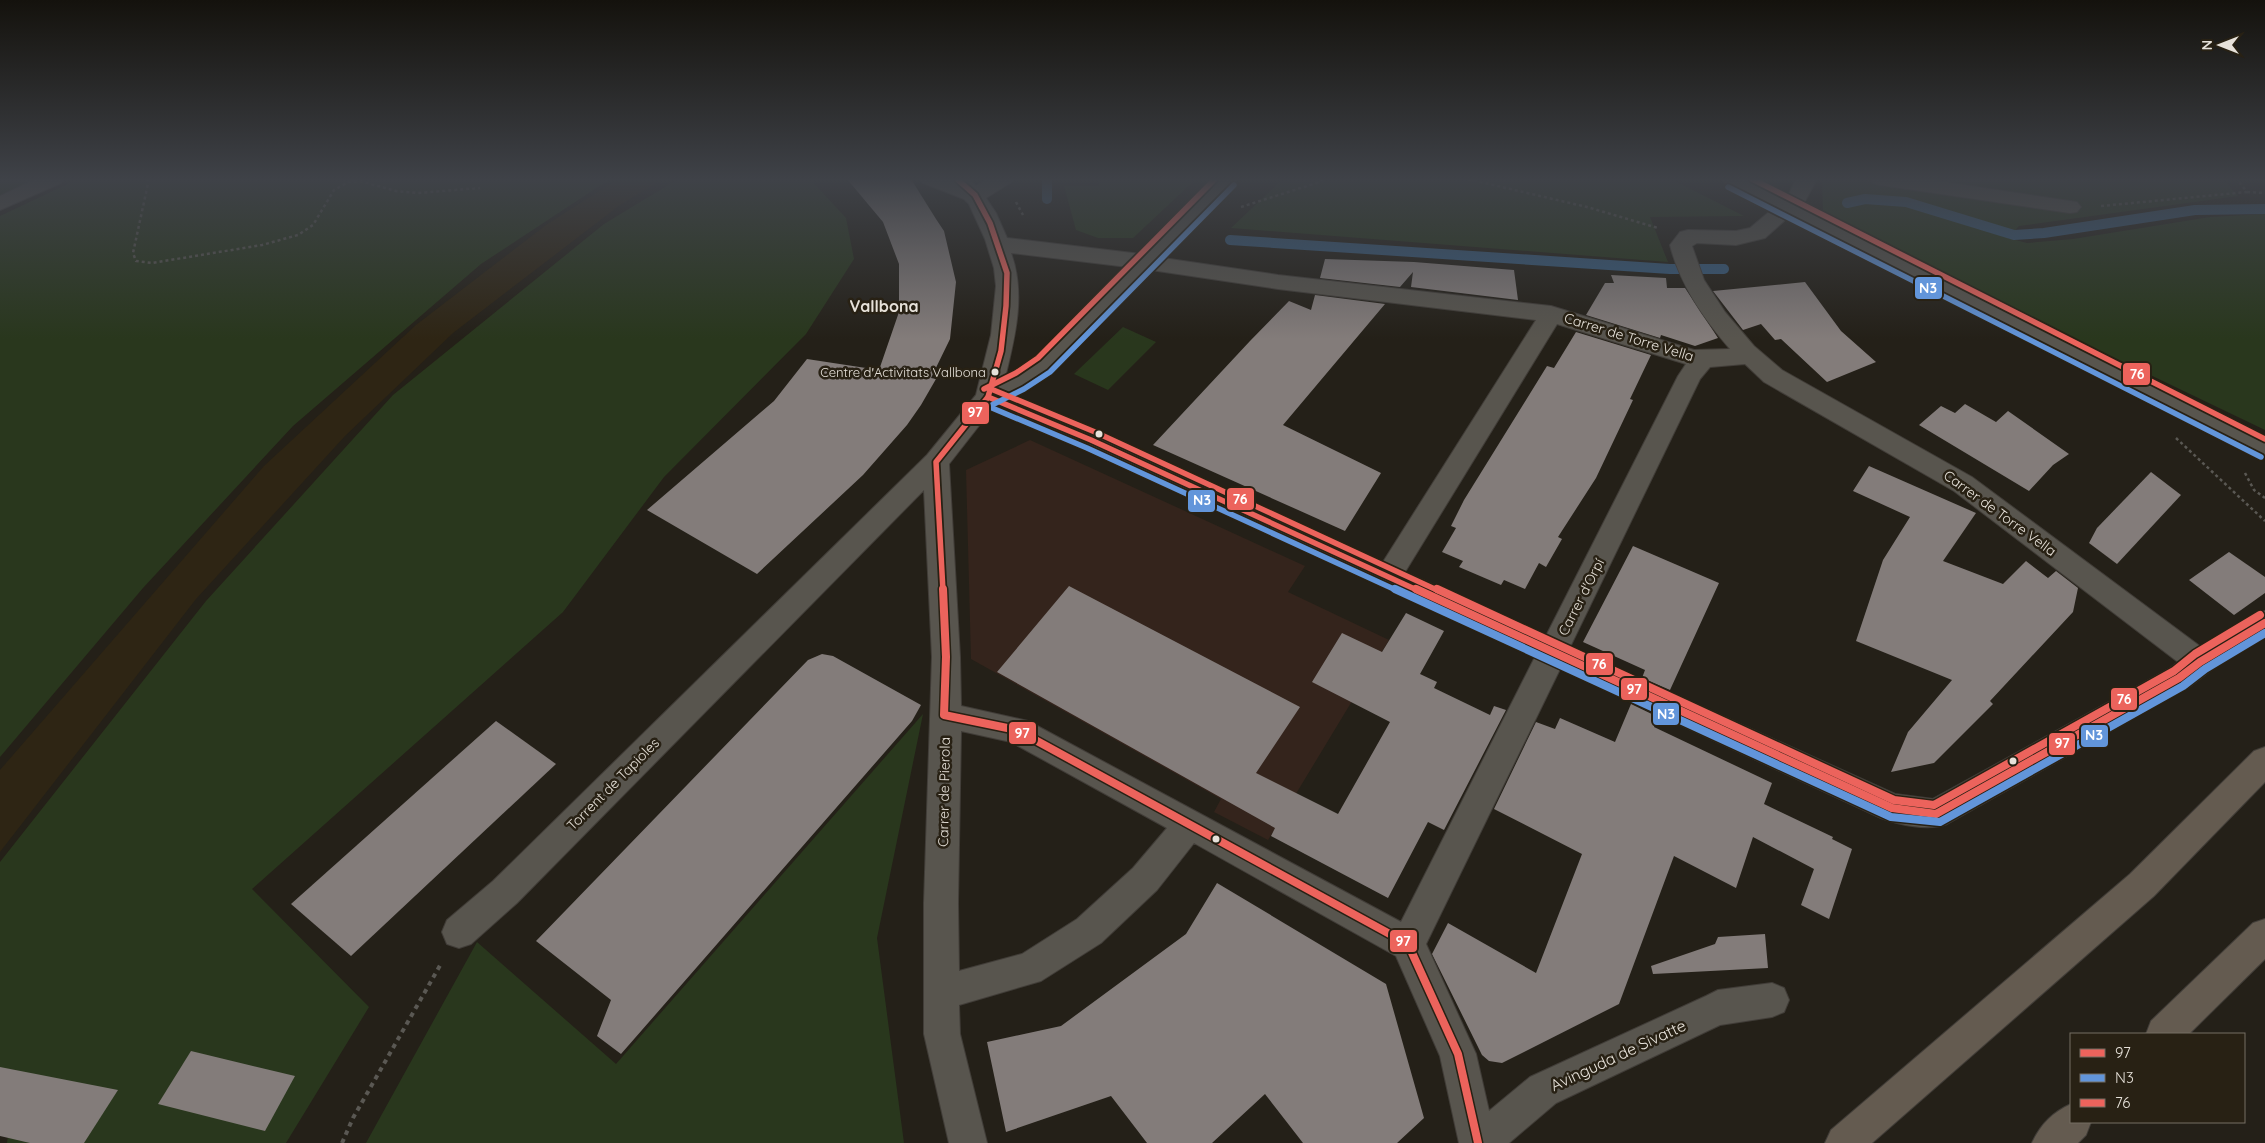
<svg xmlns="http://www.w3.org/2000/svg" width="2265" height="1143" viewBox="0 0 2265 1143" font-family="Quicksand,sans-serif">
	<style>
		.built { fill: #2e2514 }
		.education { fill: #34241c }
		.green { fill: #29371d }
		.lines { fill: none; stroke-linecap: round; stroke-linejoin: round }
		.stream { stroke: #385b7c; stroke-width: 10 }
		.building { fill: #837c7a }
		.minor-casing { stroke: #413d38; stroke-width: 2 }
		.highway-casing { stroke: #413d38; stroke-width: 2 }
		.path-far1 { stroke: #5a5853; stroke-width: 2.5; stroke-dasharray: 3 3; stroke-linecap: butt }
		.path { stroke: #5a5853; stroke-width: 4; stroke-dasharray: 4.5 4.5; stroke-linecap: butt }
		.minor { fill: #58554e; fill-rule: evenodd }
		.highway { fill: #645b50; fill-rule: evenodd }
		.minor-bridge-casing { stroke: #413d38; stroke-width: 26; stroke-linecap: butt }
		.minor-bridge { stroke: #58554e; stroke-width: 24 }
		.bus-1-far1-casing { stroke: #282114; stroke-width: 9 }
		.bus-1-casing { stroke: #282114; stroke-width: 11 }
		.bus-2-far1-casing { stroke: #282114; stroke-width: 9 }
		.bus-2-casing { stroke: #282114; stroke-width: 11 }
		.bus-3-far1-casing { stroke: #282114; stroke-width: 9 }
		.bus-3-casing { stroke: #282114; stroke-width: 11 }
		.bus-1-far1 { stroke: #ec635c; stroke-width: 5.5 }
		.bus-1 { stroke: #ec635c; stroke-width: 8 }
		.bus-2-far1 { stroke: #6295da; stroke-width: 5.5 }
		.bus-2 { stroke: #6295da; stroke-width: 8 }
		.bus-3-far1 { stroke: #ec635c; stroke-width: 5.5 }
		.bus-3 { stroke: #ec635c; stroke-width: 8 }
		.bus-dot { fill: #e7e2da; stroke: #282114; stroke-width: 2 }
		.labels { text-anchor: middle; stroke-width: 5; stroke-linejoin: round; paint-order: stroke }
		.bus-label { font-size: 13px; fill: #e7e2da; stroke: #282114; text-anchor: end }
		.street-label { font-size: 14px; fill: #e7e2da; stroke: #282114 }
		.quarter-label { font-size: 16px; font-weight: bold; fill: #e7e2da; stroke: #282114 }
		.near-street-label { font-size: 16px; fill: #e7e2da; stroke: #282114 }
		.line-badge { stroke: #282114; stroke-width: 2 }
		.badge-label { font-size: 14px; text-anchor: middle; font-weight: bold; fill: #fff }
	</style>
	<rect width="100%" height="100%" fill="#242018"/>
	<path class="built" d="M618 179H663L620 205 453 333 345 436 196 599 0 852V770L264 466 416 325 546 225Z"/>
	<path class="education" d="M1030 440 1305 566 1288 592 1389 640 1268 840 1214 812 1221 799 971 659 966 470Z"/>
	<g class="green">
		<path d="M0 179H42L0 196Z"/>
		<path d="M78 179H610L481 264 293 426 143 588 0 757V216Z"/>
		<path d="M678 179H810L846 218 854 259 806 334 664 477 563 612 252 889 369 1007 286 1143H7L16 1070 0 1069V862L206 601 393 395 604 224Z"/>
		<path d="M1099 179H1196L1133 238H1098L1076 230 1064 186H1099Z"/>
		<path d="M1283 179H1671L1744 216 1650 217 1668 262 1231 228Z"/>
		<path d="M1822 179H2223L2238 196 2019 226 2008 238 2027 243 2073 239 2210 217 2265 214V430L2092 347 1823 212Z"/>
		<path d="M1123 327 1156 342 1108 390 1074 374Z"/>
		<path d="M923 714 877 938 904 1143H366L477 942 616 1064Z"/>
	</g>
	<g class="lines">
		<g class="stream">
			<path d="M1047 179V199"/>
			<path d="M1847 203 1865 199 1906 202 2014 235 2044 233 2195 210 2265 209"/>
			<path d="M1230 240 1670 269H1724"/>
		</g>
	</g>
	<g class="building">
		<path d="M847 179H911L936 219 944 231 956 282 950 339 931 378 936 379 921 405 907 425 863 475 757 574 647 510 774 401 807 359 879 370 899 312V264L883 222Z"/>
		<path d="M1325 259 1414 262 1514 270 1518 300 1411 287 1413 272 1400 287 1320 278Z"/>
		<path d="M1611 275 1666 278 1667 288H1685L1718 338 1695 346 1661 335 1660 338 1586 315 1605 283H1614Z"/>
		<path d="M1805 282 1841 331 1876 362 1827 382 1781 339 1775 340 1761 324 1743 330 1713 291Z"/>
		<path d="M1315 295 1385 304 1283 425 1381 473 1345 531 1153 445 1250 341 1289 301 1311 310Z"/>
		<path d="M1576 332 1651 355 1630 399 1633 400 1596 478 1558 537 1562 539 1546 567 1539 563 1525 589 1504 580 1501 585 1459 567 1463 561 1442 552 1456 528 1451 526 1464 500 1547 366 1554 368Z"/>
		<path d="M1965 404 1996 422 2008 411 2069 454 2053 465 2029 491 1919 425 1941 406 1955 413Z"/>
		<path d="M1869 466 1976 513 1943 561 2003 584 2026 561 2048 578 2056 571 2078 588 2073 612 1990 701 1993 704 1934 763 1891 772 1908 732 1952 680 1856 641 1883 560 1910 517 1853 491Z"/>
		<path d="M2151 472 2181 495 2117 564 2089 543 2097 528Z"/>
		<path d="M1633 546 1719 583 1670 690 1642 678 1645 670 1583 642Z"/>
		<path d="M2229 552 2265 577V593L2234 615 2189 580Z"/>
		<path d="M1069 586 1300 707 1256 773 1338 814 1390 722 1312 682 1342 633 1382 652 1406 613 1444 631 1420 674 1437 682 1434 688 1490 715 1494 706 1506 710 1444 830 1428 822 1388 898 1271 836 1275 828 997 672Z"/>
		<path d="M822 654 833 656 921 705 912 721 621 1054 597 1036 611 1000 536 941 808 660Z"/>
		<path d="M1631 704 1658 717 1654 727 1772 783 1764 804 1833 837 1832 839 1852 849 1829 919 1801 905 1814 869 1753 837 1736 888 1674 856 1619 1004 1502 1063 1489 1061 1482 1055 1432 954 1448 923 1536 973 1582 854 1494 809 1536 722 1555 729 1560 718 1615 742Z"/>
		<path d="M496 721 556 764 351 956 291 904Z"/>
		<path d="M1217 883 1386 984 1424 1118 1397 1143H1303L1265 1094 1212 1143H1147L1111 1096 1006 1132 987 1042 1061 1026 1186 934Z"/>
		<path d="M1765 934 1768 968 1653 974 1651 966 1715 944 1718 937Z"/>
		<path d="M191 1051 295 1076 265 1131 158 1104Z"/>
		<path d="M0 1067 118 1090 84 1143H30L0 1136Z"/>
	</g>
	<g class="lines">
		<g class="minor-casing">
			<g id="minor">
				<path d="M36 179H64L61 183 0 210V196Z"/>
				<path d="M920 179H969L976 186 987 179H1013L1010 183 986 198 996 213 1007 238 1141 254 1216 179H1238L1163 258 1278 275 1551 306 1694 350 1730 349C1704 319 1680 285 1670 245L1680 232 1688 230 1736 231 1750 228 1788 196 1796 179H1817L1804 203 1765 238 1736 245 1697 243 1692 246 1704 280 1725 312 1754 346 1782 370 1972 477 2201 647 2255 615 2265 611V637L2210 671 2189 687 1947 824C1928 831 1900 825 1881 818L1560 669 1426 944 1476 1054 1489 1111 1530 1077 1706 996 1718 990 1772 983 1784 988 1789 1000 1784 1012 1772 1017 1720 1025 1556 1103 1509 1143H1459L1440 1056 1396 956 1194 843 1157 890 1101 943 1041 981 959 1005 960 1034 987 1143H949L924 1034V903L932 657 924 490 517 903 471 944 459 948 447 944 442 932 447 920 493 881 927 455 976 395 991 335 996 286 994 268 985 239 969 204 964 199 923 183ZM1011 253 1128 267 1036 359 1005 378C1015 337 1026 294 1011 253ZM1151 270 1278 289 1536 320 1383 562 1100 434 1010 396 1052 371ZM1557 324 1686 364 1678 376 1546 636 1405 572ZM1745 364 1764 382 1954 491 2178 662 2169 669 1933 799 1895 794 1570 647 1700 379 1710 367ZM992 409 1082 446 1535 657 1401 922 1028 721 961 706 960 657 949 464ZM961 731 1011 742 1167 828 1133 868 1077 919 1022 954 959 971 958 903Z"/>
				<path d="M1722 179C1737 179 1754 176 1763 190L1760 194C1748 197 1729 190 1722 179Z"/>
				<path d="M1870 179H1925L2070 201 2077 202 2081 207 2077 212 2070 213 1880 185 1873 183Z"/>
				<path d="M1829 221 1837 223 2265 438V458L2256 456 1821 233 1818 228 1821 223Z"/>
			</g>
		</g>
		<g class="highway-casing">
			<g id="highway">
				<path d="M2265 747V782L2154 896 1872 1143H1825L1831 1130 2130 874 2254 751Z"/>
				<path d="M2265 919V959L2189 1034H2146L2151 1021 2253 923Z"/>
				<path d="M2071 1104V1122H2091L2086 1135 2078 1143H2032C2040 1125 2053 1112 2071 1104Z"/>
			</g>
		</g>
		<g class="path-far1">
			<path d="M149 179 133 253 136 261 152 263 262 245 298 235 313 225 334 190 348 182 360 181 396 191 417 193 480 188"/>
			<path d="M1468 179 1587 207 1658 228"/>
			<path d="M2247 192 2265 193"/>
			<path d="M1016 202 1023 215"/>
			<path d="M2101 206 2247 192 2237 179"/>
			<path d="M1241 207 1329 179"/>
			<path d="M2176 438 2265 521"/>
			<path d="M2245 473 2254 490 2265 498"/>
		</g>
		<path class="path" d="M342 1143 353 1118 442 962"/>
		<use href="#minor" class="minor"/>
		<use href="#highway" class="highway"/>
		<g class="minor-bridge-casing">
			<path id="minor-bridge" d="M1753 190 1829 228"/>
		</g>
		<use href="#minor-bridge" class="minor-bridge"/>
		<g class="bus-1-far1-casing">
			<g id="bus-1-far1">
				<path d="M988 397 1091 440 1419 591"/>
				<path d="M943 591 936 462 988 397 1001 351 1006 306 1007 273 990 223 975 195 957 179"/>
			</g>
		</g>
		<g class="bus-1-casing">
			<g id="bus-1">
				<path d="M943 589 946 657 944 715 1017 730 1408 944 1458 1054 1478 1143"/>
				<path d="M1416 589 1892 808 1936 814 2179 678 2200 662 2265 623"/>
			</g>
		</g>
		<g class="bus-2-far1-casing">
			<g id="bus-2-far1">
				<path d="M1728 187 2261 457"/>
				<path d="M985 405 1087 448 1398 591"/>
				<path d="M992 405 1024 389 1050 372 1234 185"/>
			</g>
		</g>
		<g class="bus-2-casing">
			<path id="bus-2" d="M1395 589 1891 817 1940 822 2183 686 2205 669 2265 633"/>
		</g>
		<g class="bus-3-far1-casing">
			<g id="bus-3-far1">
				<path d="M1752 179 2265 439"/>
				<path d="M984 389 1016 373 1038 358 1215 179"/>
				<path d="M991 389 1095 432 1439 591"/>
			</g>
		</g>
		<g class="bus-3-casing">
			<path id="bus-3" d="M1437 589 1894 800 1934 805 2174 671 2195 654 2260 615"/>
		</g>
		<use href="#bus-1-far1" class="bus-1-far1"/>
		<use href="#bus-1" class="bus-1"/>
		<use href="#bus-2-far1" class="bus-2-far1"/>
		<use href="#bus-2" class="bus-2"/>
		<use href="#bus-3-far1" class="bus-3-far1"/>
		<use href="#bus-3" class="bus-3"/>
	</g>
	<linearGradient id="sky" x2="0" y2="1"><stop stop-color="#14120d"/><stop offset="0.53" stop-color="#3f4248"/><stop offset="1" stop-color="#3f4248" stop-opacity="0"/></linearGradient>
	<rect width="2265" height="339" fill="url(#sky)"/>
	<g class="bus-dot">
		<circle cx="995" cy="372" r="4.5"/>
		<circle cx="1099" cy="434" r="4.5"/>
		<circle cx="2013" cy="761" r="4.5"/>
		<circle cx="1216" cy="839" r="4.5"/>
	</g>
	<g class="labels">
		<g class="bus-label">
			<text x="986" y="377">Centre d'Activitats Vallbona</text>
		</g>
		<g class="street-label">
			<text transform="translate(1629 337) rotate(17)" y="5">Carrer de Torre Vella</text>
			<text transform="translate(2000 513) rotate(36)" y="5">Carrer de Torre Vella</text>
			<text transform="translate(1581 597) rotate(-63)" y="5">Carrer d'Orpí</text>
			<text transform="translate(613 784) rotate(-45)" y="5">Torrent de Tapioles</text>
			<text transform="translate(944 792) rotate(-89)" y="5">Carrer de Pierola</text>
		</g>
		<g class="quarter-label">
			<text x="884" y="312">Vallbona</text>
		</g>
		<g class="near-street-label">
			<text transform="translate(1618 1055) rotate(-25)" y="6">Avinguda de Sivatte</text>
		</g>
	</g>
	<g class="line-badge">
		<rect x="1914" y="276" width="29" height="24" rx="5" fill="#6295da"/>
		<rect x="2122" y="362" width="29" height="24" rx="5" fill="#ec635c"/>
		<rect x="961" y="401" width="29" height="24" rx="5" fill="#ec635c"/>
		<rect x="1226" y="487" width="29" height="24" rx="5" fill="#ec635c"/>
		<rect x="1187" y="489" width="29" height="24" rx="5" fill="#6295da"/>
		<rect x="1585" y="652" width="29" height="24" rx="5" fill="#ec635c"/>
		<rect x="1620" y="677" width="28" height="24" rx="5" fill="#ec635c"/>
		<rect x="2110" y="687" width="28" height="24" rx="5" fill="#ec635c"/>
		<rect x="1652" y="702" width="28" height="24" rx="5" fill="#6295da"/>
		<rect x="1008" y="721" width="29" height="24" rx="5" fill="#ec635c"/>
		<rect x="2080" y="724" width="29" height="24" rx="5" fill="#6295da"/>
		<rect x="2048" y="732" width="28" height="24" rx="5" fill="#ec635c"/>
		<rect x="1389" y="929" width="29" height="24" rx="5" fill="#ec635c"/>
	</g>
	<g class="badge-label">
		<text x="1928" y="293">N3</text>
		<text x="2137" y="379">76</text>
		<text x="975" y="417">97</text>
		<text x="1240" y="504">76</text>
		<text x="1202" y="505">N3</text>
		<text x="1599" y="669">76</text>
		<text x="1634" y="694">97</text>
		<text x="2124" y="704">76</text>
		<text x="1666" y="719">N3</text>
		<text x="1022" y="738">97</text>
		<text x="2094" y="740">N3</text>
		<text x="2062" y="748">97</text>
		<text x="1403" y="946">97</text>
	</g>
	<rect x="2070" y="1033" width="175" height="90" fill="#282114" stroke="#746e63"/>
	<rect x="2080" y="1049" width="25" height="8" fill="#ec635c" stroke="#746e63"/>
	<text x="2115" y="1058" font-size="15" fill="#e7e2da">97</text>
	<rect x="2080" y="1074" width="25" height="8" fill="#6295da" stroke="#746e63"/>
	<text x="2115" y="1083" font-size="15" fill="#e7e2da">N3</text>
	<rect x="2080" y="1099" width="25" height="8" fill="#ec635c" stroke="#746e63"/>
	<text x="2115" y="1108" font-size="15" fill="#e7e2da">76</text>
	<g transform="translate(2220 45) rotate(270)" stroke="#282114" stroke-width="4" paint-order="stroke">
	<path d="M0-4L9 19L0 12L-9 19Z" fill="#e7e2da"/>
	<text y="-8" font-size="14" font-weight="bold" text-anchor="middle" fill="#e7e2da">N</text>
	</g>
</svg>
